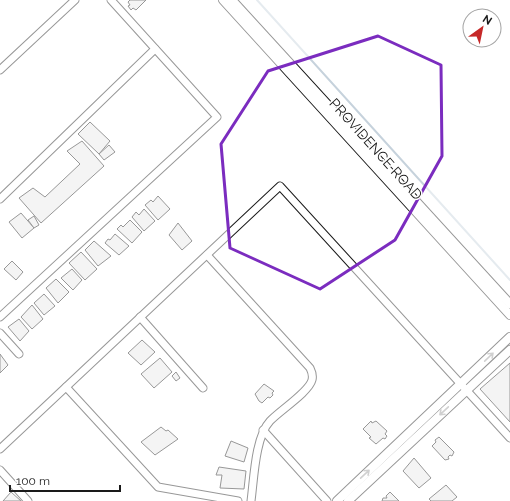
<svg xmlns="http://www.w3.org/2000/svg" width="510" height="501" viewBox="0 0 510 501" font-family="Raleway,sans-serif">
	<style>
		.lines { fill: none; stroke-linecap: round; stroke-linejoin: round }
		.stream { stroke: #c6d2dc; stroke-width: 2 }
		.building { fill: #e6e6e6; stroke: #1a1a1a }
		.minor-casing { stroke: #1a1a1a; stroke-width: 9 }
		.tertiary-casing { stroke: #1a1a1a; stroke-width: 10 }
		.minor { stroke: #fff; stroke-width: 7 }
		.tertiary { stroke: #fff; stroke-width: 8 }
		.oneway { stroke: #989898 }
		.marked { fill: none; stroke: #7b2cbf; stroke-width: 3; stroke-linejoin: round }
		.labels { text-anchor: middle; stroke-width: 3; stroke-linejoin: round; paint-order: stroke }
		.street-label { font-size: 14px; fill: #1a1a1a; stroke: #fff }
	</style>
	<rect width="100%" height="100%" fill="#fff"/>
	<g class="lines">
		<path class="stream" d="M257 0 510 280"/>
	</g>
	<g class="building">
		<path d="M130 0H146L136 10 133 8 131 10 128 6 130 5 128 2Z"/>
		<path d="M90 122 110 141 99 154 78 134Z"/>
		<path d="M82 141 104 166 41 223 19 198 33 188 45 197 80 164 67 151Z"/>
		<path d="M109 145 115 152 104 160 99 154Z"/>
		<path d="M158 196 170 209 158 220 145 205 151 200 153 202Z"/>
		<path d="M144 209 155 221 144 231 132 217 136 212 139 215Z"/>
		<path d="M21 213 34 228 22 238 9 222Z"/>
		<path d="M34 216 39 225 34 228 28 220Z"/>
		<path d="M130 220 142 232 132 243 117 229 121 225 123 227Z"/>
		<path d="M178 223 192 241 182 250 169 235Z"/>
		<path d="M115 234 129 246 119 255 105 243 108 239 110 240Z"/>
		<path d="M94 241 111 256 98 266 85 250Z"/>
		<path d="M81 252 97 269 85 280 69 263Z"/>
		<path d="M12 261 23 272 16 280 4 269Z"/>
		<path d="M72 269 82 280 73 290 61 278Z"/>
		<path d="M56 279 69 292 58 303 46 288Z"/>
		<path d="M44 294 55 306 44 315 34 303Z"/>
		<path d="M32 305 43 319 32 329 21 317Z"/>
		<path d="M19 319 29 331 20 341 8 327Z"/>
		<path d="M142 340 155 352 141 365 128 353Z"/>
		<path d="M0 354 8 365 0 373Z"/>
		<path d="M160 358 172 372 154 388 141 374Z"/>
		<path d="M510 363V422L480 389Z"/>
		<path d="M176 372 180 378 176 381 172 376Z"/>
		<path d="M264 384 274 391 272 393 273 395 270 398 268 397 262 403 259 401 255 394Z"/>
		<path d="M371 421 372 423 376 421 387 431 385 434 387 436 385 439 383 438 376 444 369 438 371 437 363 429Z"/>
		<path d="M161 427 166 431 168 430 178 439 155 455 141 442Z"/>
		<path d="M439 437 454 452 452 456 450 455 448 457 449 459 445 460 432 446 436 442 435 440Z"/>
		<path d="M231 441 248 448 244 462 225 456Z"/>
		<path d="M414 458 431 478 419 488 403 471Z"/>
		<path d="M219 467 246 471 244 489 220 488 222 475H216Z"/>
		<path d="M446 485 457 497 452 501H431L429 499Z"/>
		<path d="M11 492 21 501H3Z"/>
		<path d="M390 492 399 501H382L383 498H387L386 496Z"/>
	</g>
	<g class="lines">
		<g class="minor-casing">
			<g id="minor">
				<path d="M0 70 75 0"/>
				<path d="M0 199 155 49"/>
				<path d="M207 255 310 368C312 372 313 376 312 380 309 392 279 411 270 421 255 437 254 479 251 501"/>
				<path d="M0 317 217 117 111 0"/>
				<path d="M140 317 203 388"/>
				<path d="M0 333 19 354"/>
				<path d="M66 387 158 487 238 501"/>
				<path d="M263 430 327 501"/>
				<path d="M0 449 280 186 510 438"/>
				<path d="M0 470 28 501"/>
			</g>
		</g>
		<g class="tertiary-casing">
			<g id="tertiary">
				<path d="M223 0 510 315"/>
				<path d="M232 0 510 304"/>
				<path d="M337 501 510 337"/>
				<path d="M348 501 510 350"/>
			</g>
		</g>
		<use href="#minor" class="minor"/>
		<use href="#tertiary" class="tertiary"/>
	</g>
	<defs><path id="oneway-shaft" d="M-6 0H5M1.5-3L5.5 0L1.5 3" fill="none" stroke-width="1.6" stroke-linecap="round" stroke-linejoin="round"/></defs>
	<g class="oneway">
		<use href="#oneway-shaft" transform="translate(489 357) rotate(-44)"/>
		<use href="#oneway-shaft" transform="translate(444 411) rotate(137)"/>
		<use href="#oneway-shaft" transform="translate(365 474) rotate(-43)"/>
	</g>
	<path d="M0 0H510V501H0ZM378 36 441 65 442 156 395 240 320 289 230 248 221 144 268 71Z" fill="#fff" fill-opacity=".55" fill-rule="evenodd"/>
	<path class="marked" d="M378 36 441 65 442 156 395 240 320 289 230 248 221 144 268 71Z"/>
	<g class="labels">
		<g class="street-label">
			<text transform="translate(376 149) rotate(48)" y="5">PROVIDENCE ROAD</text>
		</g>
	</g>
	<g transform="translate(482 28) rotate(33)"><circle r="19" fill="#ffffff" stroke="#a3a3a3"/>
	<path d="M0-3L7 15L0 10L-7 15Z" fill="#c62828"/>
	<text y="-6" font-size="11" font-weight="bold" text-anchor="middle" fill="#1a1a1a">N</text>
	</g>
	<path d="M10 485v6h110v-6" fill="none" stroke="#1a1a1a" stroke-width="2"/>
	<text x="16" y="485" font-size="12" fill="#1a1a1a" stroke="#ffffff" stroke-width="3" paint-order="stroke">100 m</text>
</svg>
